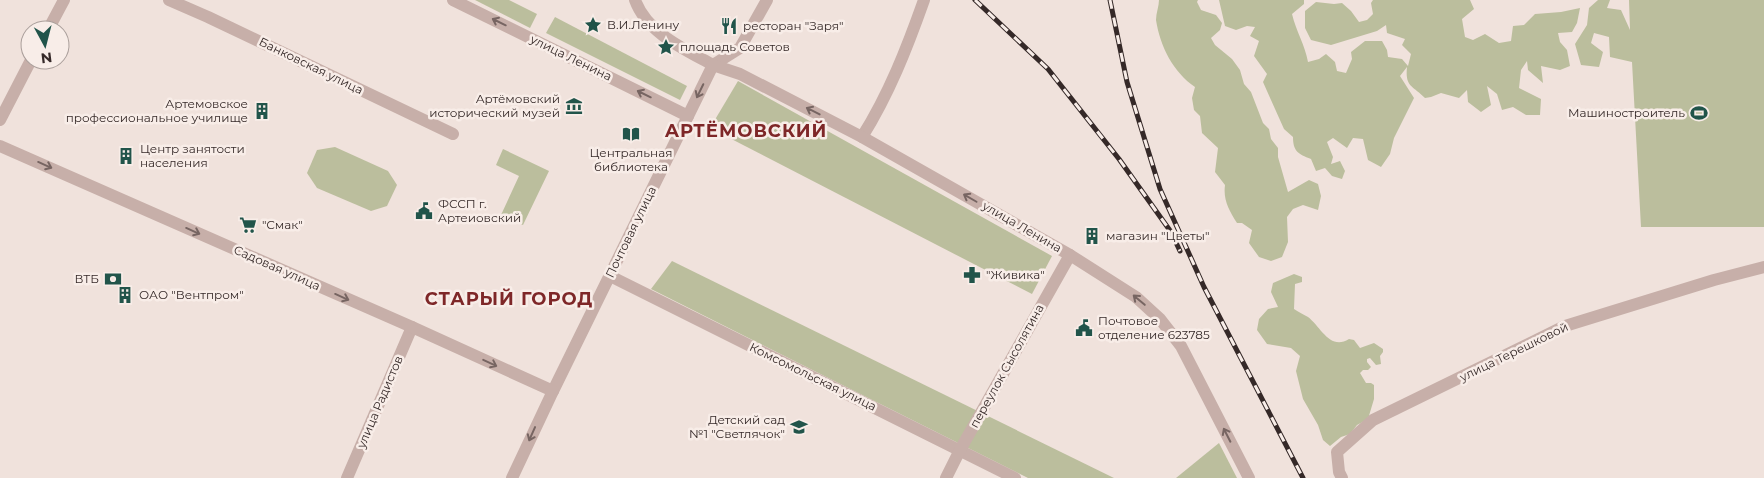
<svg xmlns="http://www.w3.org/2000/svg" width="1764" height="478" viewBox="0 0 1764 478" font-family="Montserrat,sans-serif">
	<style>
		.green { fill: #bbbe9d }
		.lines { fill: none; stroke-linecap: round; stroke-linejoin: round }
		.minor { stroke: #c7afa9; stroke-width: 12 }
		.tertiary { stroke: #c7afa9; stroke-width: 12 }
		.rail-casing { stroke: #352928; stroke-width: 5 }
		.rail { stroke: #f8ede8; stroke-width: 3; stroke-dasharray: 9; stroke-linecap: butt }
		.oneway { stroke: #776562 }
		.labels { text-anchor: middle; stroke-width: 5; stroke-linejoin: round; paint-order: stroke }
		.poi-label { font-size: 12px; fill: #352928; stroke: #f8ede8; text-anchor: start }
		.street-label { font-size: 12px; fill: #352928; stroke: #f8ede8 }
		.district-label { font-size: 18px; font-weight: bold; letter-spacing: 1px; fill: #7e2728; stroke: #f8ede8 }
	</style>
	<rect width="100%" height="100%" fill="#f0e2dc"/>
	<g class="green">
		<path d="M475 0H509L537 14 530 28Z"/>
		<path d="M1159 0H1198L1197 2 1201 10 1216 15 1222 23 1220 30 1211 38 1215 45 1232 59 1240 70 1244 84 1251 92 1263 123 1269 129 1271 139 1278 148V157L1288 192 1309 180 1318 184 1321 196 1318 210 1303 205 1293 209 1287 217 1288 242 1282 257 1271 261 1259 257 1249 243 1252 230 1242 223H1237C1229 210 1223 200 1225 185L1215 172 1218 148 1202 133 1200 116 1194 110 1192 98 1195 87C1173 72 1160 46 1156 20 1156 13 1159 6 1159 0Z"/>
		<path d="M1219 0H1304V4L1292 14C1296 31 1305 45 1308 62L1319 59 1326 54 1335 62 1337 71 1346 73 1352 59 1351 52 1365 41H1382L1387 50 1388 57 1402 59 1408 66 1411 54 1402 45 1405 39 1387 33 1386 25 1377 31 1331 45 1311 40 1305 28V11L1316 2 1334 4 1342 3 1351 11 1359 22 1367 20 1373 14 1371 3 1373 0H1470L1474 9 1462 19 1465 37 1473 40 1485 34 1499 43 1511 41 1513 26 1524 25 1535 14 1561 12 1580 8 1577 23 1572 32 1558 33 1560 42 1567 50 1570 66 1560 70 1541 66 1543 83 1528 70 1527 61 1521 70 1519 88 1541 99 1540 115H1526L1513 107 1502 110 1497 94 1487 86 1491 105 1481 112 1468 102 1467 90 1459 98 1441 93 1431 97 1425 98C1412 85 1405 87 1407 67L1400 76 1414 98 1394 138 1390 154 1381 167 1368 160 1363 139 1353 138 1347 148 1333 138 1327 142 1333 157 1331 164 1340 161 1345 171 1342 179 1332 176 1325 168 1316 171 1311 159C1298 154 1293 151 1293 137L1284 129 1263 82 1267 74 1254 56 1259 41 1250 36 1255 27 1247 26 1236 30 1225 26Z"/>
		<path d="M1598 0H1610L1607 8 1621 10 1630 30 1629 0H1764V227H1641L1632 62 1610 57 1609 37 1594 33 1591 43 1603 52 1599 67 1581 65 1575 44 1587 25 1589 8Z"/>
		<path d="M555 17 687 86 680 100 546 33Z"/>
		<path d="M738 81 1052 256 1032 294 710 128Z"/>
		<path d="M335 147 388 171 397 185 387 206 371 211 317 188 307 173 317 150Z"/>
		<path d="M503 149 549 171 523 225 501 215 519 176 496 165Z"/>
		<path d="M672 261 1114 478H1028L651 289Z"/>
		<path d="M1294 274 1302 277V282L1295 284 1294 309C1298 312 1303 314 1308 317 1321 327 1330 351 1349 339L1354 340 1360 348 1374 343 1383 349V352L1380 356 1381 364 1376 365 1370 358 1367 359V362L1371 367 1368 370H1363L1360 373 1366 383H1371L1374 385V399L1368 419 1357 425 1350 434 1341 437 1330 446 1323 440 1318 425 1303 399 1296 371 1300 356 1291 348 1267 344 1257 330 1259 319 1268 309 1278 307 1271 292 1273 283Z"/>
		<path d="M1219 443 1237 478H1176Z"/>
	</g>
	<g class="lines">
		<g class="minor">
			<path d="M169 0 208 17 453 134"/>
			<path d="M635 0C647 33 684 49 713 65L740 48 767 0"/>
			<path d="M862 137C889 94 907 48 924 0"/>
			<path d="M610 276 1015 478"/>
			<path d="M553 391 688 116"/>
			<path d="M347 478 412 327"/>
			<path d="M946 478 960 450 1070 255"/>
			<path d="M1342 478 1339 472 1337 452 1373 420 1565 326 1714 280 1764 267"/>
		</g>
		<g class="tertiary">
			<path d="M453 0 688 116 713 65 740 74 862 137 1070 255 1136 297 1160 319 1181 346 1249 478"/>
			<path d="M48 30 64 0"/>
			<path d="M0 120 31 60"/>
			<path d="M0 146 412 327 553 391 512 478"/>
		</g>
		<g class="rail-casing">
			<g id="rail">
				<path d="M975 0 1048 69 1119 159 1171 232 1180 251"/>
				<path d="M1110 0 1127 82 1160 189 1204 287 1303 478"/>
			</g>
		</g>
		<use href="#rail" class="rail"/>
	</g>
	<defs><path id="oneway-shaft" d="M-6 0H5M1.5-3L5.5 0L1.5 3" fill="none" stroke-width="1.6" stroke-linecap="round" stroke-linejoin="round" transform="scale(1.25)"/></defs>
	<g class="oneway">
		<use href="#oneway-shaft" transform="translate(499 22) rotate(-154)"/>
		<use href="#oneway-shaft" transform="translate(700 91) rotate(116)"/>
		<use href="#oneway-shaft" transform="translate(644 94) rotate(-154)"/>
		<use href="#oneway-shaft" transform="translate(813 111) rotate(-153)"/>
		<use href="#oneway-shaft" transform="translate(45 165) rotate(24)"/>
		<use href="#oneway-shaft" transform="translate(970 198) rotate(-150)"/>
		<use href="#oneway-shaft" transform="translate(193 231) rotate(24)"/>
		<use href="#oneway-shaft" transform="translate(342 297) rotate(24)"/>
		<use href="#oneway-shaft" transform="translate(1139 300) rotate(-140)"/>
		<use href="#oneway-shaft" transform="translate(490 363) rotate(25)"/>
		<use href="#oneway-shaft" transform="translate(532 434) rotate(114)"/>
		<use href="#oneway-shaft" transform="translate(1227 435) rotate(-117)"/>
	</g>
	<defs>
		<g id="sight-bare" transform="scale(1.35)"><path d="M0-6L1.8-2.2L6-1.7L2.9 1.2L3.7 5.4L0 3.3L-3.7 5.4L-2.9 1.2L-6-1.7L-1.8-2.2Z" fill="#21544a" stroke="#f8ede8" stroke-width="2.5" paint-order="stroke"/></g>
		<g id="restaurant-bare" transform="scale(1.35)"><path d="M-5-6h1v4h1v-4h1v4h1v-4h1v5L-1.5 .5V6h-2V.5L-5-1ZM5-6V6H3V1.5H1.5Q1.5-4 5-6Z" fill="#21544a" stroke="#f8ede8" stroke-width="2.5" paint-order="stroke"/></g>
		<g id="museum-bare" transform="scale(1.35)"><path d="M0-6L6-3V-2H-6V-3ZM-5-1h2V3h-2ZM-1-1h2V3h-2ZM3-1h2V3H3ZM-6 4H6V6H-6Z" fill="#21544a" stroke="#f8ede8" stroke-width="2.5" paint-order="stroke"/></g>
		<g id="building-bare" transform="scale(1.35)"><path d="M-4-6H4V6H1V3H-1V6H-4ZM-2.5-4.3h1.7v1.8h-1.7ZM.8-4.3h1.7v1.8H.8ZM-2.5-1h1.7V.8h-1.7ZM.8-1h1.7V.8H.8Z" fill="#21544a" stroke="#f8ede8" stroke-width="2.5" paint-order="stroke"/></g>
		<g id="stadium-bare" transform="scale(1.35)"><path d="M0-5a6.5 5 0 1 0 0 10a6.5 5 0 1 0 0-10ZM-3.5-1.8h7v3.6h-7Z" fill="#21544a" stroke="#f8ede8" stroke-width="2.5" paint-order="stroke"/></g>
		<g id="library-bare" transform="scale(1.35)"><path d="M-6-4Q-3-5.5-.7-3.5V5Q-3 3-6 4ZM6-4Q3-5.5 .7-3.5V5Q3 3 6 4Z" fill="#21544a" stroke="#f8ede8" stroke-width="2.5" paint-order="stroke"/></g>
		<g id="civic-bare" transform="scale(1.35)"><path d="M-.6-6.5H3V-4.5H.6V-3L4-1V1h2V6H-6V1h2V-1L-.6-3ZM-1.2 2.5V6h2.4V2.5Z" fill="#21544a" stroke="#f8ede8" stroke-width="2.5" paint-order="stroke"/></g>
		<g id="supermarket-bare" transform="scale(1.35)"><path d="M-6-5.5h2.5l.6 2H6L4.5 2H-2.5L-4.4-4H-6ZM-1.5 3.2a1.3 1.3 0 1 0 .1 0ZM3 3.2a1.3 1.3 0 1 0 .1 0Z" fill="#21544a" stroke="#f8ede8" stroke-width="2.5" paint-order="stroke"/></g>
		<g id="pharmacy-bare" transform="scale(1.35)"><path d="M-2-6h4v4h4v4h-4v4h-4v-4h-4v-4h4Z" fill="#21544a" stroke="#f8ede8" stroke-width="2.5" paint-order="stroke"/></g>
		<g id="bank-bare" transform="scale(1.35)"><path d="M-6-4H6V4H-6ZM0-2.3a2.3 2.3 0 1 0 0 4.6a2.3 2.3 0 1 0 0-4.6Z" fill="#21544a" stroke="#f8ede8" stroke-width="2.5" paint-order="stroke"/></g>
		<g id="school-bare" transform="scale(1.35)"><path d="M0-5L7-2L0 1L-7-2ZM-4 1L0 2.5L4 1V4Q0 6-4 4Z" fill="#21544a" stroke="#f8ede8" stroke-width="2.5" paint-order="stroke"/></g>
	</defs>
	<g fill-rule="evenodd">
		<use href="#sight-bare" x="593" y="25"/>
		<use href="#restaurant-bare" x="729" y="26"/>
		<use href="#sight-bare" x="666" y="47"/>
		<use href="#museum-bare" x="574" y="106"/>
		<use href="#building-bare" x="262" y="111"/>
		<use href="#stadium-bare" x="1699" y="113"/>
		<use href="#library-bare" x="631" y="134"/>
		<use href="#building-bare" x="126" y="156"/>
		<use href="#civic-bare" x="424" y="211"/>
		<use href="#supermarket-bare" x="248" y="225"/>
		<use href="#building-bare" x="1092" y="236"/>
		<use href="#pharmacy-bare" x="972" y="275"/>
		<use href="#bank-bare" x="113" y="279"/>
		<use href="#building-bare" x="125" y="295"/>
		<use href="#civic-bare" x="1084" y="328"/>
		<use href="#school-bare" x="799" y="427"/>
	</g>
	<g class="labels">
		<g class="poi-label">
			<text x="607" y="29">В.И.Ленину</text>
			<text x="743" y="30">ресторан "Заря"</text>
			<text x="680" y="51">площадь Советов</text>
			<text x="560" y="103" text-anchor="end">Артёмовский<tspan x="560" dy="14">исторический музей</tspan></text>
			<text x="248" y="108" text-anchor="end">Артемовское<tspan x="248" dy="14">профессиональное училище</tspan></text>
			<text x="1685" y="117" text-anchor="end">Машиностроитель</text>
			<text x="140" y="153">Центр занятости<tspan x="140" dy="14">населения</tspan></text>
			<text x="631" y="157" text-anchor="middle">Центральная<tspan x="631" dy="14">библиотека</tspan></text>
			<text x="438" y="208">ФССП г.<tspan x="438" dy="14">Артеиовский</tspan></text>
			<text x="262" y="229">"Смак"</text>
			<text x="1106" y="240">магазин "Цветы"</text>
			<text x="986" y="279">"Живика"</text>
			<text x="99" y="283" text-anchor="end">ВТБ</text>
			<text x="139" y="299">ОАО "Вентпром"</text>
			<text x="1098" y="325">Почтовое<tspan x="1098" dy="14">отделение 623785</tspan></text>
			<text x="785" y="424" text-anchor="end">Детский сад<tspan x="785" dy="14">№1 "Светлячок"</tspan></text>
		</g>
		<g class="street-label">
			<text transform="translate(571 58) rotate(26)" y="4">улица Ленина</text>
			<text transform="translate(311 66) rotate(26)" y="4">Банковская улица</text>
			<text transform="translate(1022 227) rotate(30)" y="4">улица Ленина</text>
			<text transform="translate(631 232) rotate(-64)" y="4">Почтовая улица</text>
			<text transform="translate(277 268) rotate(24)" y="4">Садовая улица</text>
			<text transform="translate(1514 352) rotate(-26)" y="4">улица Терешковой</text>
			<text transform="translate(1007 366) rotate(-61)" y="4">переулок Сысолятина</text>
			<text transform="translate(813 377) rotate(26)" y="4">Комсомольская улица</text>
			<text transform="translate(380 402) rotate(-67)" y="4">улица Радистов</text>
		</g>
		<g class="district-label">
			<text x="746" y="137">АРТЁМОВСКИЙ</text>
			<text x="509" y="305">СТАРЫЙ ГОРОД</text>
		</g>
	</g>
	<g transform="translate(45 45) rotate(173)"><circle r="24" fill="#f8ede8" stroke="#aa9f9b"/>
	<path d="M0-4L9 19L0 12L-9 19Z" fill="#21544a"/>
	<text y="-8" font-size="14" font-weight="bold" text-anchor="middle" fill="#352928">N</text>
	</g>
</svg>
